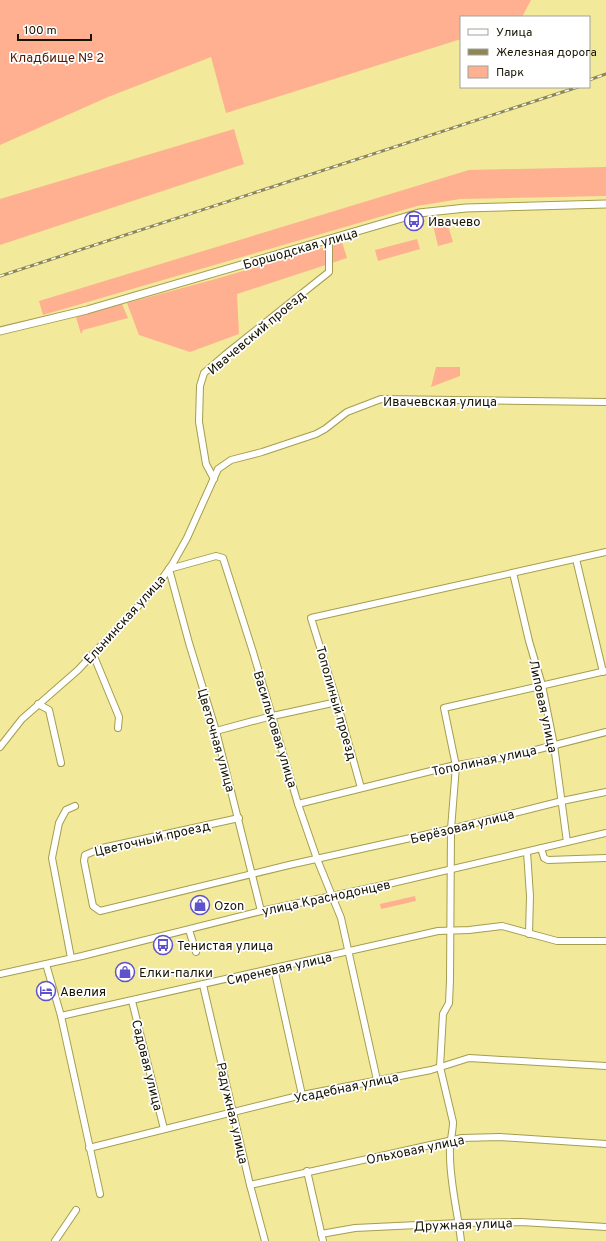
<svg xmlns="http://www.w3.org/2000/svg" width="606" height="1241" viewBox="0 0 606 1241" font-family="Overpass,sans-serif">
	<style>
		.green { fill: #feb090 }
		.lines { fill: none; stroke-linecap: round; stroke-linejoin: round }
		.minor-casing { stroke: #a59d4f; stroke-width: 8 }
		.tertiary-casing { stroke: #a59d4f; stroke-width: 9 }
		.minor { stroke: #fff; stroke-width: 6 }
		.tertiary { stroke: #fff; stroke-width: 7 }
		.rail-casing { stroke: #8e8753; stroke-width: 3 }
		.rail { stroke: #fff; stroke-width: 1.5; stroke-dasharray: 4.5; stroke-linecap: butt }
		.labels { text-anchor: middle; stroke-width: 3.5; stroke-linejoin: round; paint-order: stroke }
		.park-label { font-size: 13px; fill: #521900; stroke: #fff }
		.poi-label { font-size: 13px; fill: #171400; stroke: #fff; text-anchor: start }
		.street-label { font-size: 13px; fill: #171400; stroke: #fff }
	</style>
	<rect width="100%" height="100%" fill="#f2e99a"/>
	<g class="green">
		<path d="M0 0H531L522 17H461V39L226 113 211 57 108 97 0 145Z"/>
		<path d="M234 129 244 164 0 245V199Z"/>
		<path d="M606 167V196L460 199 417 206 43 315 39 301 469 170Z"/>
		<path d="M447 222 453 242 438 246 433 225Z"/>
		<path d="M417 239 420 249 378 261 375 250Z"/>
		<path d="M342 242 347 258 237 294 239 334 190 352 139 335 127 303 212 280Z"/>
		<path d="M122 304 128 318 83 330 81 334 76 317Z"/>
		<path d="M436 367H460V376L431 387Z"/>
		<path d="M415 896 416 901 381 909 380 904Z"/>
	</g>
	<g class="lines">
		<g class="minor-casing">
			<g id="minor">
				<path d="M214 479 206 464 199 422 200 386 204 373 226 354 329 272V240"/>
				<path d="M576 559 603 672"/>
				<path d="M513 573 529 641 542 685 554 745 567 842"/>
				<path d="M93 654 119 717 118 728"/>
				<path d="M38 704 49 710 61 763"/>
				<path d="M216 731 268 717 337 702"/>
				<path d="M0 747 22 719 78 670 157 586 173 563 187 538 218 469 231 460 262 452 316 434 325 429 347 412 381 399 606 402"/>
				<path d="M361 788 337 702 311 618 606 552"/>
				<path d="M298 804 451 766 512 756 606 732"/>
				<path d="M239 818 102 848 85 855 84 861 93 906 100 911 289 865 451 829 562 801 606 792"/>
				<path d="M541 848 544 858 548 860 606 858"/>
				<path d="M527 852 530 896 529 934"/>
				<path d="M261 911 216 731 189 643 169 569 216 556 223 558 253 652 298 804 317 859 341 918 377 1080"/>
				<path d="M189 930 196 952"/>
				<path d="M71 958 52 858 59 823 66 810 75 806"/>
				<path d="M46 964 61 1016 100 1194"/>
				<path d="M274 968 302 1095"/>
				<path d="M0 974 82 956 261 911 384 885 606 833"/>
				<path d="M203 985 250 1185 265 1241"/>
				<path d="M132 1001 164 1129"/>
				<path d="M61 1016 438 931 469 930 502 926 557 941H606"/>
				<path d="M89 1148 302 1095 431 1070 469 1058 606 1066"/>
				<path d="M307 1171 323 1241"/>
				<path d="M250 1185 462 1138 500 1137 606 1144"/>
				<path d="M321 1234 355 1228 459 1223 521 1222 606 1227"/>
				<path d="M55 1241 76 1210"/>
				<path d="M461 1241C458 1213 450 1184 450 1155 449 1143 453 1133 453 1122L440 1067 443 1014 449 1003 450 980 451 829 456 766 444 708 606 671"/>
			</g>
		</g>
		<g class="tertiary-casing">
			<path id="tertiary" d="M0 331 87 310 419 213 466 208 606 204"/>
		</g>
		<use href="#minor" class="minor"/>
		<use href="#tertiary" class="tertiary"/>
		<g class="rail-casing">
			<g id="rail">
				<path d="M589 80 606 74"/>
				<path d="M0 276 578 87"/>
			</g>
		</g>
		<use href="#rail" class="rail"/>
	</g>
	<defs>
		<g id="bus-ring" transform="scale(1)"><circle r="9.5" fill="#fff" stroke="#5f52ca" stroke-width="1.5"/><path d="M-5-6H5V4H4V6H2V4H-2V6H-4V4H-5ZM-3.5-4V0h7V-4ZM-3.5 1.2v1.5H-2V1.2ZM2 1.2v1.5H3.5V1.2Z" fill="#5f52ca"/></g>
		<g id="shop-ring" transform="scale(1)"><circle r="9.5" fill="#fff" stroke="#5f52ca" stroke-width="1.5"/><path d="M-5-2.5h2.3a2.7 3.5 0 0 1 5.4 0H5L5.5 6h-11ZM-1.5-2.5h3a1.5 2.3 0 0 0-3 0Z" fill="#5f52ca"/></g>
		<g id="hotel-ring" transform="scale(1)"><circle r="9.5" fill="#fff" stroke="#5f52ca" stroke-width="1.5"/><path d="M-6-4.5h1.5V1H6V5H4.5V3h-9V5H-6ZM-4 0a1.8 1.8 0 1 1 3.6 0ZM.5 0V-2.5h3Q6-2.5 6 0Z" fill="#5f52ca"/></g>
	</defs>
	<g fill-rule="evenodd">
		<use href="#bus-ring" x="414" y="221"/>
		<use href="#shop-ring" x="200" y="905"/>
		<use href="#bus-ring" x="163" y="945"/>
		<use href="#shop-ring" x="125" y="972"/>
		<use href="#hotel-ring" x="46" y="991"/>
	</g>
	<g class="labels">
		<g class="park-label">
			<text x="57" y="62">Кладбище № 2</text>
		</g>
		<g class="poi-label">
			<text x="428" y="226">Ивачево</text>
			<text x="214" y="910">Ozon</text>
			<text x="177" y="950">Тенистая улица</text>
			<text x="139" y="977">Елки-палки</text>
			<text x="60" y="996">Авелия</text>
		</g>
		<g class="street-label">
			<text transform="translate(300 248) rotate(-16)" y="5">Боршодская улица</text>
			<text transform="translate(256 332) rotate(-40)" y="5">Ивачевский проезд</text>
			<text x="440" y="406">Ивачевская улица</text>
			<text transform="translate(124 619) rotate(-48)" y="5">Ельнинская улица</text>
			<text transform="translate(337 703) rotate(74)" y="5">Тополиный проезд</text>
			<text transform="translate(544 706) rotate(78)" y="5">Липовая улица</text>
			<text transform="translate(276 729) rotate(73)" y="5">Васильковая улица</text>
			<text transform="translate(217 740) rotate(74)" y="5">Цветочная улица</text>
			<text transform="translate(484 760) rotate(-12)" y="5">Тополиная улица</text>
			<text transform="translate(462 826) rotate(-14)" y="5">Берёзовая улица</text>
			<text transform="translate(152 838) rotate(-13)" y="5">Цветочный проезд</text>
			<text transform="translate(326 897) rotate(-12)" y="5">улица Краснодонцев</text>
			<text transform="translate(279 968) rotate(-13)" y="5">Сиреневая улица</text>
			<text transform="translate(148 1065) rotate(76)" y="5">Садовая улица</text>
			<text transform="translate(346 1087) rotate(-12)" y="5">Усадебная улица</text>
			<text transform="translate(233 1113) rotate(77)" y="5">Радужная улица</text>
			<text transform="translate(415 1149) rotate(-12)" y="5">Ольховая улица</text>
			<text transform="translate(463 1224) rotate(-2)" y="5">Дружная улица</text>
		</g>
	</g>
	<rect x="460" y="16" width="130" height="72" fill="#ffffff" stroke="#a2a199"/>
	<rect x="468" y="29" width="20" height="6" fill="#ffffff" stroke="#a2a199"/>
	<text x="496" y="36" font-size="12" fill="#171400">Улица</text>
	<rect x="468" y="49" width="20" height="6" fill="#8e8753" stroke="#a2a199"/>
	<text x="496" y="56" font-size="12" fill="#171400">Железная дорога</text>
	<rect x="468" y="66" width="20" height="12" fill="#feb090" stroke="#a2a199"/>
	<text x="496" y="76" font-size="12" fill="#171400">Парк</text>
	<path d="M18 34v6h73v-6" fill="none" stroke="#171400" stroke-width="2"/>
	<text x="24" y="34" font-size="12" fill="#171400" stroke="#ffffff" stroke-width="3" paint-order="stroke">100 m</text>
</svg>
